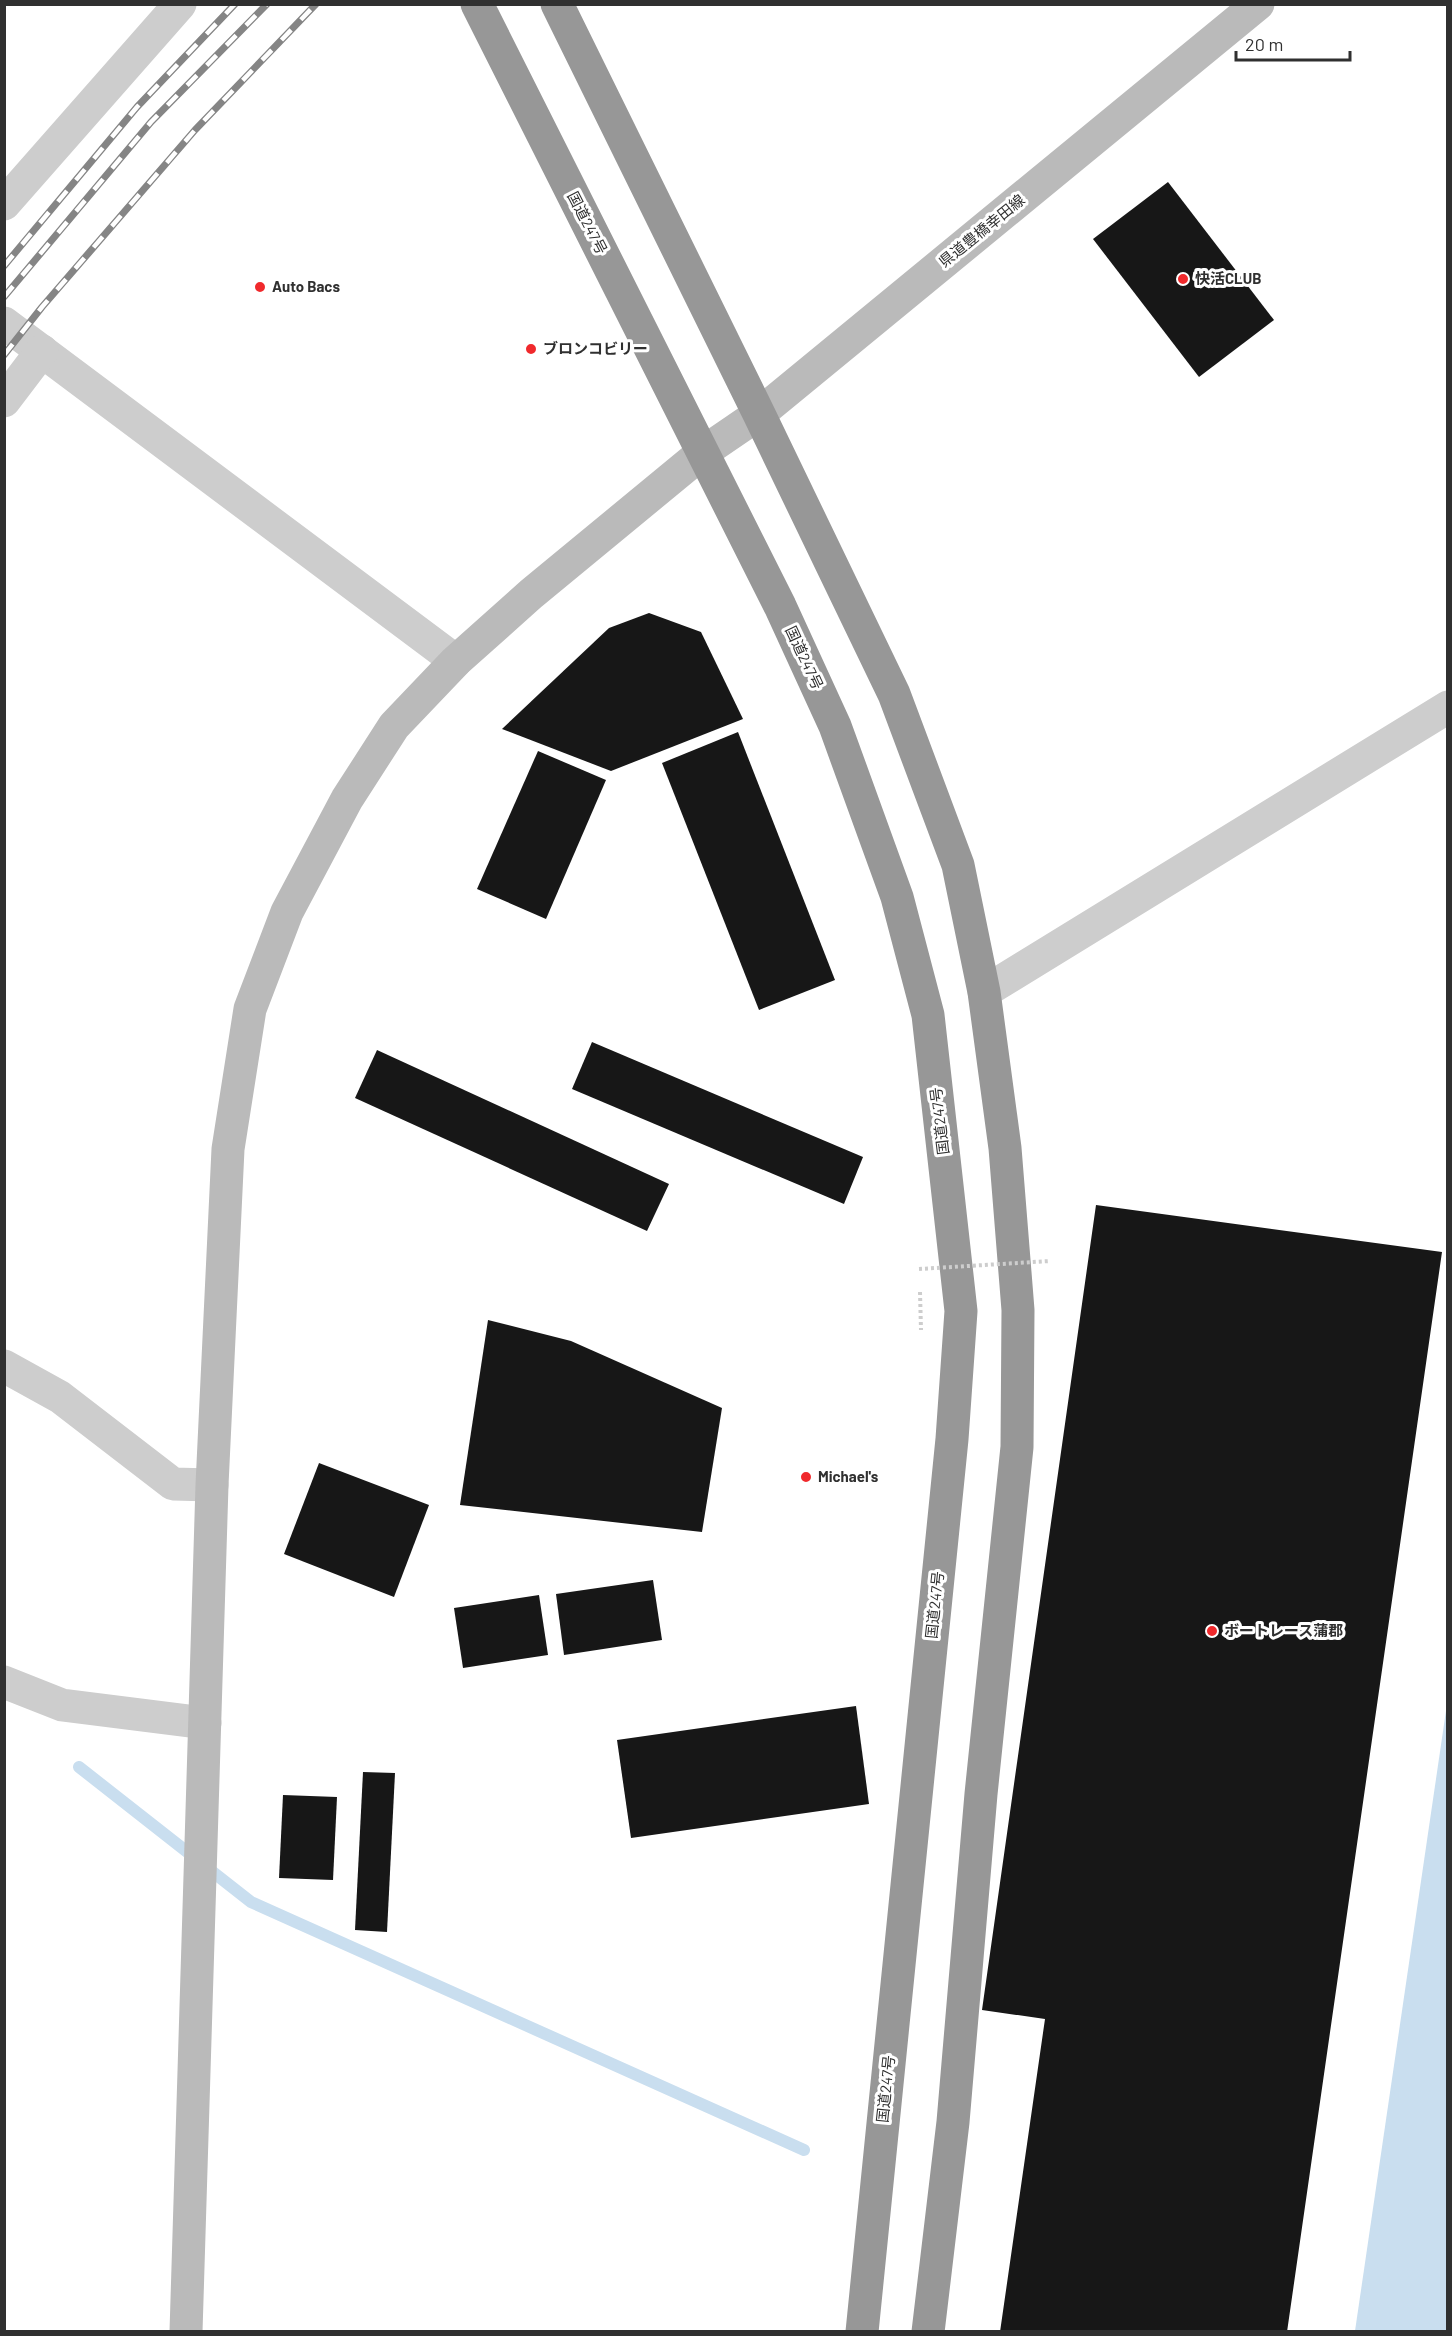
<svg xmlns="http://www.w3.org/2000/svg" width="1452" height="2336" viewBox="0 0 1452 2336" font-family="Barlow,'Noto Sans JP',sans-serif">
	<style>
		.water { fill: #c9deef }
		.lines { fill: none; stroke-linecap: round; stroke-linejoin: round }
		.stream { stroke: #c9deef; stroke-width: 12 }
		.building { fill: #171717 }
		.path { stroke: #cdcdcd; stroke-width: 4; stroke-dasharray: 3 3; stroke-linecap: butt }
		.street { stroke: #cdcdcd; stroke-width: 33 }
		.secondary { stroke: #bababa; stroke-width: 33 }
		.highway { stroke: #979797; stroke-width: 33 }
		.rail-casing { stroke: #858585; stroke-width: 7 }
		.rail { stroke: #fff; stroke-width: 4.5; stroke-dasharray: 14; stroke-linecap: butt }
		.path-bridge { stroke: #cdcdcd; stroke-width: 4; stroke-dasharray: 3 3; stroke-linecap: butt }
		.poi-dot { fill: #f0292c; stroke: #fff; stroke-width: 2 }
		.labels { text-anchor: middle; stroke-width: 6; stroke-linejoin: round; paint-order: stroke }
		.street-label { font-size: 15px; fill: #303030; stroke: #fff }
		.poi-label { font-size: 15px; font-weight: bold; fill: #303030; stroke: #fff; text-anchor: start }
	</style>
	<rect width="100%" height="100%" fill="#fff"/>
	<path class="water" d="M1447 1704V2331H1355Z"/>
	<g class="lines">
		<path class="stream" d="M79 1767 251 1902 804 2150"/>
	</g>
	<g class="building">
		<path d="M1168 182 1274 320 1199 377 1093 239Z"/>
		<path d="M649 613 701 632 743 719 611 771 502 729 609 628Z"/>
		<path d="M738 732 835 980 759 1010 662 763Z"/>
		<path d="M538 751 606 780 546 919 477 889Z"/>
		<path d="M592 1042 863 1157 844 1204 572 1089Z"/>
		<path d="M377 1050 669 1184 647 1231 355 1098Z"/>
		<path d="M1096 1205 1442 1252 1287 2332H1000L1045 2019 982 2010Z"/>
		<path d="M488 1320 571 1341 722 1408 702 1532 460 1505Z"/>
		<path d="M319 1463 429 1505 394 1597 284 1554Z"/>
		<path d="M653 1580 662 1640 564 1655 556 1594Z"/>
		<path d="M539 1595 548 1655 463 1668 454 1608Z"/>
		<path d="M856 1706 869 1804 631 1838 617 1740Z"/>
		<path d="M363 1772 395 1773 387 1932 355 1930Z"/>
		<path d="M283 1795 337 1797 333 1880 279 1878Z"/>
	</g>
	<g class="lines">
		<path class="path" d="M920 1292 921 1330"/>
		<g class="street">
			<path d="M4 204 180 4"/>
			<path d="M4 323 456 661"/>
			<path d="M4 401 42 351"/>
			<path d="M984 992 1448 707"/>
			<path d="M4 1366 60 1397 173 1484 212 1485"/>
			<path d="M4 1682 62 1705 205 1723"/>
		</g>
		<path class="secondary" d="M186 2332 212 1485 228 1149 250 1009 287 912 347 799 394 726 456 661 531 594 702 453 759 414 1258 4"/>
		<g class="highway">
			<path d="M477 4 780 606 835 726 897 897 928 1015 961 1311 952 1439 862 2332"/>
			<path d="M557 4 759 414 894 694 958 865 984 992 1005 1148 1018 1310 1017 1447 981 1794 953 2122 928 2332"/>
		</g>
		<g class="rail-casing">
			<g id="rail">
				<path d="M4 266 137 107 235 4"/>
				<path d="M4 297 151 122 267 4"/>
				<path d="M4 355 42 307 195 130 316 4"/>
			</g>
		</g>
		<use href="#rail" class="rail"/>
		<path class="path-bridge" d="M919 1269 1050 1261"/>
	</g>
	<g class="poi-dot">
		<circle cx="1183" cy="279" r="6"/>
		<circle cx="260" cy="287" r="6"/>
		<circle cx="531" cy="349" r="6"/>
		<circle cx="806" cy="1477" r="6"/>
		<circle cx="1212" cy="1631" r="6"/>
	</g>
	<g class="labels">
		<g class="street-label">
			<text transform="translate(587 223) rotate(63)" y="5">国道247号</text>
			<text transform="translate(982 231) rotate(-39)" y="5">県道豊橋幸田線</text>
			<text transform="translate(804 658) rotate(65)" y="5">国道247号</text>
			<text transform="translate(940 1121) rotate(-97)" y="5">国道247号</text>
			<text transform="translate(935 1605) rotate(-84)" y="5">国道247号</text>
			<text transform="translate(886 2089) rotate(-84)" y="5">国道247号</text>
		</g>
		<g class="poi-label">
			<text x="1195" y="284">快活CLUB</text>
			<text x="272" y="292">Auto Bacs</text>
			<text x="543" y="354">ブロンコビリー</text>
			<text x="818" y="1482">Michael's</text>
			<text x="1224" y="1636">ボートレース蒲郡</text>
		</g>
	</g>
	<rect width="1452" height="2336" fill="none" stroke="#303030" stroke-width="12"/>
	<path d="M1236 51v9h114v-9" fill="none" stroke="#303030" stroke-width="3"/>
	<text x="1245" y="51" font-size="18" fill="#303030" stroke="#ffffff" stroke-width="4.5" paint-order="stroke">20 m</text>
</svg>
